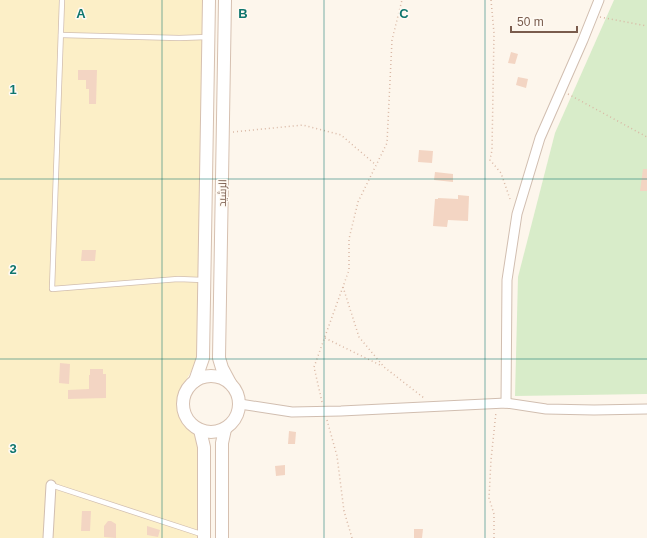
<svg xmlns="http://www.w3.org/2000/svg" width="647" height="538" viewBox="0 0 647 538" font-family="Arial,Cairo,sans-serif">
	<style>
		.green { fill: #d8ecc9 }
		.sand { fill: #fcefc7 }
		.building { fill: #f3d5c3 }
		.lines { fill: none; stroke-linecap: round; stroke-linejoin: round }
		.lane-casing { stroke: #d1beb0; stroke-width: 6 }
		.street-casing { stroke: #d1beb0; stroke-width: 11 }
		.secondary-casing { stroke: #d6c0b0; stroke-width: 14 }
		.path { stroke: #d9b8a5; stroke-width: 1.5; stroke-dasharray: 1 3; stroke-linecap: butt }
		.lane { stroke: #fff; stroke-width: 4.5 }
		.street { stroke: #fff; stroke-width: 9 }
		.secondary { stroke: #fff; stroke-width: 12 }
		.grid { fill: none; stroke: #0f766e; stroke-width: 1; stroke-opacity: 0.55 }
		.labels { text-anchor: middle; stroke-width: 3; stroke-linejoin: round; paint-order: stroke }
		.street-label { font-size: 11px; fill: #7a5c4d; stroke: #fffaf3 }
		.grid-label { font-size: 13px; text-anchor: middle; font-weight: bold; fill: #0f766e; stroke: #fffaf3; stroke-width: 3; stroke-linejoin: round; paint-order: stroke }
	</style>
	<rect width="100%" height="100%" fill="#fdf6ec"/>
	<path class="green" d="M614 0H647V394L515 396 518 277 555 133Z"/>
	<path class="sand" d="M0 0H207L199 358C191 373 172 397 181 416 184 422 190 428 194 434 196 437 197 441 199 445L200 538H0Z"/>
	<g class="building">
		<path d="M511 52 518 54 515 64 508 63Z"/>
		<path d="M78 70H97L96 104H89V89H86V80H78Z"/>
		<path d="M518 77 528 79 526 88 516 85Z"/>
		<path d="M419 150 433 151 432 163 418 162Z"/>
		<path d="M643 169H647V191H640Z"/>
		<path d="M435 172 453 174V182L434 180Z"/>
		<path d="M458 195 469 196 468 221 448 220 447 227 433 226 435 199H438V198L458 199Z"/>
		<path d="M82 250H96L95 261H81Z"/>
		<path d="M60 363 70 364 69 384 59 383Z"/>
		<path d="M90 369H103V374H106V398L68 399V390L89 389V375H90Z"/>
		<path d="M289 431 296 432 295 444H288Z"/>
		<path d="M285 465V475L276 476 275 466Z"/>
		<path d="M82 511H91L90 531H81Z"/>
		<path d="M108 521H111L116 524V538L104 537V526Z"/>
		<path d="M147 526 160 530 158 537 147 535Z"/>
		<path d="M414 529H423L422 538H414Z"/>
	</g>
	<g class="lines">
		<g class="lane-casing">
			<g id="lane">
				<path d="M62 0 52 289 178 279 203 280"/>
				<path d="M61 35 179 38 208 37"/>
				<path d="M51 485 204 535"/>
			</g>
		</g>
		<g class="street-casing">
			<g id="street">
				<path d="M506 403 507 280 517 214 540 138 583 40 599 0"/>
				<path d="M240 404 292 412 341 411 506 403 546 409 594 410 647 409"/>
				<path d="M48 538 51 485"/>
			</g>
		</g>
		<g class="secondary-casing">
			<g id="secondary">
				<path d="M225 0 219 358 222 368 230 383"/>
				<circle cx="211" cy="404" r="28"/>
				<path d="M195 381 203 358 209 0"/>
				<path d="M200 430 204 447V538"/>
				<path d="M222 538V443L225 429"/>
			</g>
		</g>
		<g class="path">
			<path d="M491 0 494 33 492 150 490 160 501 173 511 202"/>
			<path d="M600 17 647 26"/>
			<path d="M568 94 647 137"/>
			<path d="M233 132 303 125 341 135 376 165"/>
			<path d="M343 287 359 337 384 367 424 398"/>
			<path d="M325 338 382 366"/>
			<path d="M322 402 314 367 349 270V239L358 202 387 143 392 40 402 0"/>
			<path d="M327 420 337 456 344 511 352 538"/>
			<path d="M494 538V514L489 498 491 460 496 412"/>
		</g>
		<use href="#lane" class="lane"/>
		<use href="#street" class="street"/>
		<use href="#secondary" class="secondary"/>
	</g>
	<path class="grid" d="M162 0V538M324 0V538M485 0V538M0 179H647M0 359H647"/>
	<g class="labels">
		<g class="street-label">
			<text transform="translate(222 193) rotate(-89)" y="4">الرشيد</text>
		</g>
	</g>
	<g class="grid-label">
		<text x="81" y="18">A</text>
		<text x="243" y="18">B</text>
		<text x="404" y="18">C</text>
		<text x="13" y="94">1</text>
		<text x="13" y="274">2</text>
		<text x="13" y="453">3</text>
	</g>
	<path d="M511 26v6h66v-6" fill="none" stroke="#7a5c4d" stroke-width="2"/>
	<text x="517" y="26" font-size="12" fill="#7a5c4d" stroke="#fffaf3" stroke-width="3" paint-order="stroke">50 m</text>
</svg>
